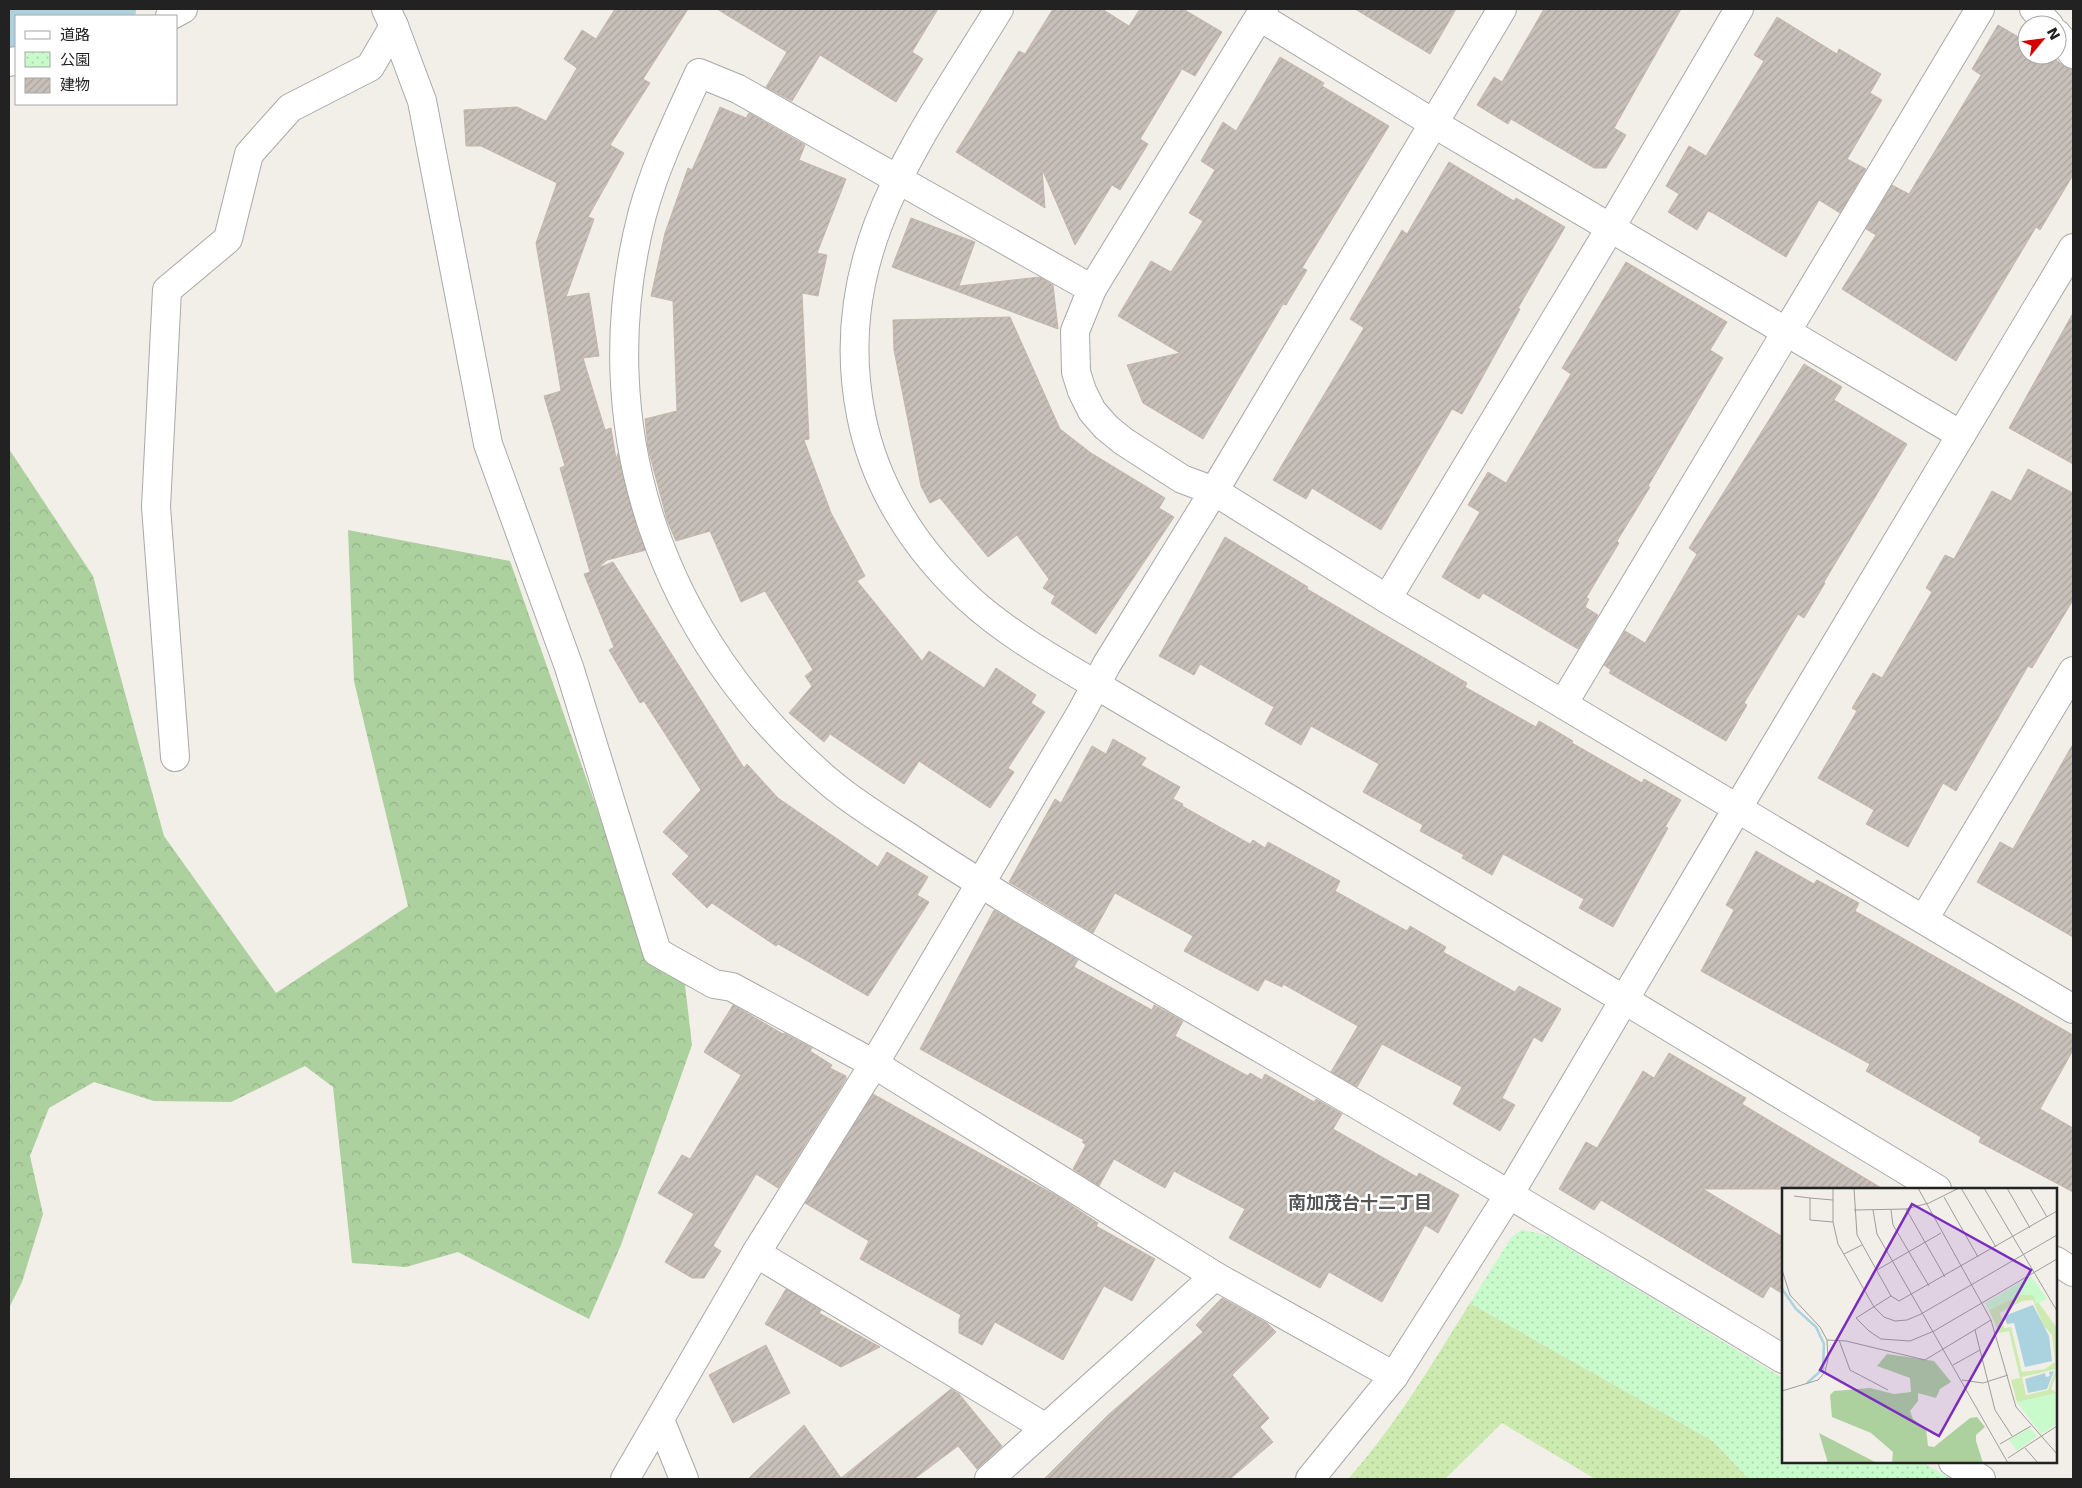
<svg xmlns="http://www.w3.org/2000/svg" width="2082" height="1488" viewBox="0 0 2082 1488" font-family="'DejaVu Sans','Noto Sans JP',sans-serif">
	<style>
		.grass { fill: url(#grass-dots) }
		.forest { fill: url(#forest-crowns) }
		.park { fill: url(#park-dots) }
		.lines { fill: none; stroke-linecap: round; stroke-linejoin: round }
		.river { stroke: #aad3df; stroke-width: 72 }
		.building { fill: url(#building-hatch); stroke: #c4b6ab }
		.street-casing { stroke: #a9a9a9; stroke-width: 30 }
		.street { stroke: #fff; stroke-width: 28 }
		.labels { text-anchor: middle; stroke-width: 5; stroke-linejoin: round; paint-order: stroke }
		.neighbourhood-label { font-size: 18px; font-weight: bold; fill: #555; stroke: #fff }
		.inset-river { fill: none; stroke: #aad3df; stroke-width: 2.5 }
		.inset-road { fill: none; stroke: #9f9d99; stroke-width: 1 }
		.view { fill: #7b2cbf; fill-opacity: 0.15; stroke: #7b2cbf; stroke-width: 2.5 }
		.inset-edge { fill: none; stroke: #222; stroke-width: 2.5 }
	</style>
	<defs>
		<pattern id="grass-dots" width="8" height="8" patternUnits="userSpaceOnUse" patternTransform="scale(1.25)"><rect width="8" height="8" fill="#cdebb0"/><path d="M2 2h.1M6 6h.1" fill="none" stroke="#b0c997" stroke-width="1.8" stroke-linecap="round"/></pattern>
		<pattern id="forest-crowns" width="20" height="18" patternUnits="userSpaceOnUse" patternTransform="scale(1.25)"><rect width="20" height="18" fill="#add19e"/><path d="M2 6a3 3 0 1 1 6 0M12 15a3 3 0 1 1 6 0" fill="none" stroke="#95b388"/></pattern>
		<pattern id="park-dots" width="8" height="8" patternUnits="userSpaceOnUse" patternTransform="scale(1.25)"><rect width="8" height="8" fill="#c8facc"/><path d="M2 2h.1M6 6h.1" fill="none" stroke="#acd6af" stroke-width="1.8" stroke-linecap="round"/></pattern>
		<pattern id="building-hatch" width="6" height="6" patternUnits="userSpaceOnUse" patternTransform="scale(1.25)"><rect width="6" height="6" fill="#c7bfb8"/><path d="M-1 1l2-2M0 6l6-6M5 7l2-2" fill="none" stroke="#aba49e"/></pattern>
	</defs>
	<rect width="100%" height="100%" fill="#f2efe9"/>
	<path class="grass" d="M1470 1303 1713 1441 1749 1479H1595L1502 1423 1445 1479H1348C1396 1425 1432 1364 1470 1303Z"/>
	<path class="forest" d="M9 449 93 576 164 836 276 993 408 906 354 681 348 530 510 561 649 957 684 976 692 1045 621 1245 589 1319 458 1252 406 1267 352 1263 333 1087 305 1066 231 1102 154 1101 94 1082 49 1108 30 1156 43 1214 22 1282 9 1308Z"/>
	<path class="park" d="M1521 1230 1547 1235 1783 1378V1462H1922L1951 1479H1749L1713 1441 1470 1303 1511 1238Z"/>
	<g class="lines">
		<g class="river">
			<path d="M77 16 100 9"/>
			<path d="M9 23H16"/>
		</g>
	</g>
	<g class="building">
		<path d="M615 9H688L643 79 650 83 610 145 624 153 588 217 594 219 566 297 589 293 599 356 583 358 605 430 611 428 616 459 618 453 637 529 646 550 607 560 598 568 613 562 744 768 747 764 778 798 878 867 887 852 928 877 917 895 929 902 868 996 778 944 776 946 712 903 707 908 672 874 689 856 663 832 701 790 644 701 640 703 609 650 614 647 584 574 590 572 560 468 565 466 544 396 561 391 536 243 557 183 481 146H466L464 110 517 107 546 121 577 68 564 59 582 30 596 39Z"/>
		<path d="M717 9H938L912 52 923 59 896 102 820 55 792 101 766 87 787 52Z"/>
		<path d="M1053 9H1102L1129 26 1140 9H1183L1222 32 1195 76 1182 69 1140 139 1148 144 1120 190 1112 185 1075 245 1042 169 1045 208 956 152 1019 51 1025 54Z"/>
		<path d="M1355 9H1456L1430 54Z"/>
		<path d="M1544 9H1681L1614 128 1626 135 1606 168H1594L1511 119 1508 124 1477 105 1494 77 1502 82Z"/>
		<path d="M1777 17 1837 54 1839 49 1881 74 1870 93 1882 100 1847 159 1866 169 1840 213 1819 200 1786 257 1713 213 1708 211 1697 230 1668 212 1679 194 1666 186 1689 146 1706 156 1764 61 1754 55Z"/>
		<path d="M1998 25 2027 42V55H2049L2067 68 2073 70V175L2040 230 2036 227 1956 361 1842 289 1876 235 1866 229 1892 185 1909 194 1981 75 1972 69Z"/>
		<path d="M1280 57 1324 83 1322 86 1389 126 1302 268 1307 270 1286 305 1283 304 1203 439 1143 403 1127 365 1180 353 1118 316 1151 261 1171 272 1203 221 1189 213 1215 170 1201 161 1223 122 1236 131Z"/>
		<path d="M720 107 746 118 749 113 805 145 799 160 846 179 817 253 827 255 818 296 802 293 809 439 804 440 831 513 865 576 857 581 922 661 929 651 984 688 996 668 1036 695 1031 703 1045 712 1008 768 1014 772 990 808 919 761 904 784 830 734 824 742 789 713 812 686 805 676 813 670 765 591 741 602 710 531 676 541 667 520 648 448 645 419 677 411 673 301 651 296 665 233 688 168 692 170Z"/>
		<path d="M1449 162 1514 201 1516 198 1565 227 1518 308 1520 309 1462 414 1452 409 1381 530 1312 488 1306 499 1273 480 1364 328 1350 319 1402 230 1407 234Z"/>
		<path d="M911 218 975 242 959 286 1040 277 1053 285 1058 329 892 267Z"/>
		<path d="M1626 262 1727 322 1710 350 1723 358 1648 486 1650 487 1617 541 1619 543 1586 598 1589 599 1585 607 1598 615 1578 649 1483 593 1479 599 1442 577 1480 512 1468 505 1488 472 1506 483 1571 374 1562 368Z"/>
		<path d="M2073 313V464L2009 428Z"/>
		<path d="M1010 317 1060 429 1091 453 1165 498 1159 508 1174 517 1096 634 1051 603 1055 596 1043 588 1049 579 1017 535 988 557 940 498 930 503 921 486 894 350 893 320Z"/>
		<path d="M1804 364 1842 387 1834 400 1907 444 1824 582 1825 583 1804 618 1798 614 1744 703 1747 705 1726 741 1609 673 1611 670 1604 665 1625 631 1645 643 1697 554 1689 548Z"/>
		<path d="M2028 469 2073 493V600L2032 668 2028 666 1956 791 1943 783 1908 847 1866 824 1874 810 1818 778 1857 711 1852 708 1873 673 1882 678 1932 592 1926 588 1945 555 1954 559 1992 491 2011 501Z"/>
		<path d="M1225 537 1308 587 1307 589 1467 683 1465 687 1536 727 1539 721 1573 741 1572 743 1642 783 1644 779 1681 800 1665 827 1668 828 1613 927 1579 908 1584 899 1503 854 1492 875 1462 858 1464 855 1420 831 1423 825 1363 792 1379 764 1311 726 1301 745 1265 724 1274 707 1200 664 1194 675 1159 656Z"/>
		<path d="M1113 739 1146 758 1141 765 1180 787 1173 799 1183 804 1182 806 1250 844 1253 840 1265 848 1268 842 1340 881 1335 891 1407 931 1410 926 1446 947 1443 952 1515 992 1519 986 1561 1009 1542 1042 1534 1037 1502 1098 1515 1105 1500 1131 1453 1104 1462 1087 1382 1044 1357 1087 1331 1072 1358 1026 1283 984 1282 987 1265 979 1258 991 1184 951 1193 936 1115 893 1093 933 1009 882 1055 799 1061 803 1092 746 1106 754Z"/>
		<path d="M2073 744V937L1977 882 2000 842 2013 849Z"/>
		<path d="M1756 851 1814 884 1817 880 1859 903 1855 911 2073 1035V1050L2040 1109 2073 1128V1192L1979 1142 1981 1137 1866 1071 1870 1064 1701 971 1734 910 1726 905Z"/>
		<path d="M994 910 1078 960 1074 967 1152 1010 1154 1005 1183 1021 1175 1036 1248 1076 1250 1073 1262 1080 1265 1074 1314 1102 1316 1099 1342 1114 1333 1129 1417 1177 1419 1173 1459 1195 1438 1233 1425 1225 1382 1302 1329 1272 1320 1288 1229 1238 1245 1209 1174 1171 1165 1188 1114 1159 1099 1186 1073 1169 1086 1145 1082 1142 1084 1140 920 1049Z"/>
		<path d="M733 1005 783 1034 784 1033 812 1048 810 1051 832 1065 830 1068 846 1076V1079L778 1188 756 1174 713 1246 721 1251 704 1278H692L665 1262 694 1214 658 1193 682 1155 690 1159 741 1075 704 1052Z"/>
		<path d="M1669 1053 1746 1098 1742 1104 1883 1189H1703L1783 1237V1294L1770 1286 1763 1298 1601 1200 1594 1210 1559 1189 1586 1142 1597 1148 1643 1071 1654 1078Z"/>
		<path d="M873 1094 1057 1196 1098 1223 1096 1226 1155 1259 1132 1301 1104 1286 1063 1360 995 1322 982 1345 959 1333V1320L961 1315 860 1259 869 1241 805 1203Z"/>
		<path d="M786 1289 821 1310 819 1313 880 1347 841 1367 765 1324Z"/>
		<path d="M1222 1298 1267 1323 1276 1332 1232 1375 1269 1418 1260 1427 1273 1442 1230 1479H1044L1107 1416 1203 1332 1196 1325Z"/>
		<path d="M766 1345 790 1393 733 1423 709 1375Z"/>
		<path d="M951 1389 959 1394 1002 1446 977 1469 958 1446 914 1479H748L804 1425 841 1478Z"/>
	</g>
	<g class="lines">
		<g class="street-casing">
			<g id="street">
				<path d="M386 9 394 26 422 101 488 444 569 667 657 952 714 984 732 987 874 1064 1215 1276 1394 1376"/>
				<path d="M999 9C920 139 829 252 861 415 875 487 915 549 968 598 1007 634 1057 662 1103 689 1165 725 1227 762 1289 799 1505 928 1722 1058 1937 1189"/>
				<path d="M1264 9 1092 289 1075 331 1076 372 1082 391 1092 411 1106 427 1123 441 1182 479 1214 491 1387 599 2073 1009"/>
				<path d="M2034 9 2049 25"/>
				<path d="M170 16 183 9"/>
				<path d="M1260 17 1433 123 1961 435"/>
				<path d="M2057 34 2073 54"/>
				<path d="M9 62 16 61"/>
				<path d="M1092 289 738 89 699 73C678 119 655 166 642 215 587 428 662 640 828 781 857 806 891 825 922 846 1018 909 1118 965 1217 1023 1407 1133 1595 1245 1783 1359"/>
				<path d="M1387 599 1611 227 1739 9"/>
				<path d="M1563 704 1980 9"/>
				<path d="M175 757 156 507 167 290 228 239 249 154 290 108 370 67 394 26"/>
				<path d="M1924 919 2073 671"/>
				<path d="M756 1253 1046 1428"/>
				<path d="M2056 1261 2073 1272"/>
				<path d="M660 1420 684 1479"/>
				<path d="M1953 1462 1981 1479"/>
				<path d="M625 1479 756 1253 874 1064 1082 711 1107 664 1214 491 1502 9"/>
				<path d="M989 1479 1215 1276"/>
				<path d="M1310 1479 1394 1376 1510 1193 1737 809 2073 248"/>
			</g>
		</g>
		<use href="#street" class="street"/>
	</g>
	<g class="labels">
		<g class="neighbourhood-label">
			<text x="1360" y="1209">南加茂台十二丁目</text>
		</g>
	</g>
	<g transform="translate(1782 1188)">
		<rect width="275" height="275" fill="#f2efe9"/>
		<path d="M238 107H251L275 140V185L269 201 275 205 235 214 229 192 238 190 227 143 217 145 207 122ZM251 112 261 137 270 147 273 174 263 181 240 184 229 139 222 140 218 125 240 113ZM274 181 266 202 244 207 240 189Z" fill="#cdebb0" fill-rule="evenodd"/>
		<path d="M105 166 152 173 169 194 158 201 154 210 136 205V213L128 223 131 231 144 241 146 258 152 259 188 230 195 229 203 239 194 247V253L201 275H110L111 264 89 245 50 229 48 207 52 203 88 200 112 206 129 204 128 190 95 178ZM37 245 95 275H46Z" fill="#add19e"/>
		<path d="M249 88 265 111 254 116 251 107H238L207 122 203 115ZM275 205V236L259 246 235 214ZM247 240 255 248 235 263 227 252Z" fill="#c8facc"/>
		<path d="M251 117 267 148 270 173 243 179 232 135 225 136 222 128ZM272 183 265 201 246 205 243 191 263 185 264 189 268 188 267 184Z" fill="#aad3df"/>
		<path class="inset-river" d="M0 101 14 121 34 139 42 156 41 181 25 195"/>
		<path class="inset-road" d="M51 0V34L56 56 92 119 102 129 113 133 125 132 139 126 275 47M51 0H115M72 0 75 47 109 108 117 113 275 23M136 0 209 132 234 219 275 266M179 0 214 59M202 0 275 123M225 0 248 40M248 0 265 29M12 8 28 10M162 9 196 69M124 21 163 89M72 22 124 21 147 15 177 0M91 22 95 46 226 275M109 22 111 37 147 98M51 34 28 32V10L51 12M62 66 80 57M0 82 8 107 38 139 45 152 46 171 43 184 36 192 0 203M95 82 159 45M109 108 74 130 87 143 99 151 128 153 152 143 275 71M193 142 213 222 230 248M45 152 64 153 143 172 209 132M57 152 68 182 106 202M171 177 198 162M180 192 201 195 226 187M218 256 249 238M243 260 256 275M226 270 275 238"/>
		<path class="view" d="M130 16 249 82 157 248 38 182Z"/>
		<rect width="275" height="275" class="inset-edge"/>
	</g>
	<rect width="2082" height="1488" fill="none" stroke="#222222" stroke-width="20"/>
	<rect x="15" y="15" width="162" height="90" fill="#ffffff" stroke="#a7a7a7"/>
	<rect x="25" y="31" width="25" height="8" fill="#ffffff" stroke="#a7a7a7"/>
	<text x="60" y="40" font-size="15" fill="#222222">道路</text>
	<rect x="25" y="52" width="25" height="15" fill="url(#park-dots)" stroke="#a7a7a7"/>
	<text x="60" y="65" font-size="15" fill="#222222">公園</text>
	<rect x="25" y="78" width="25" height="15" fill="url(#building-hatch)" stroke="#a7a7a7"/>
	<text x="60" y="90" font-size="15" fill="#222222">建物</text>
	<g transform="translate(2042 40) rotate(61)"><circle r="24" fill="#ffffff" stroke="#a7a7a7"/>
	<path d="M0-4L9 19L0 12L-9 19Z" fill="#d40000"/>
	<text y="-8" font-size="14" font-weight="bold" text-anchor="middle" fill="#222222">N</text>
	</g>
</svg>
